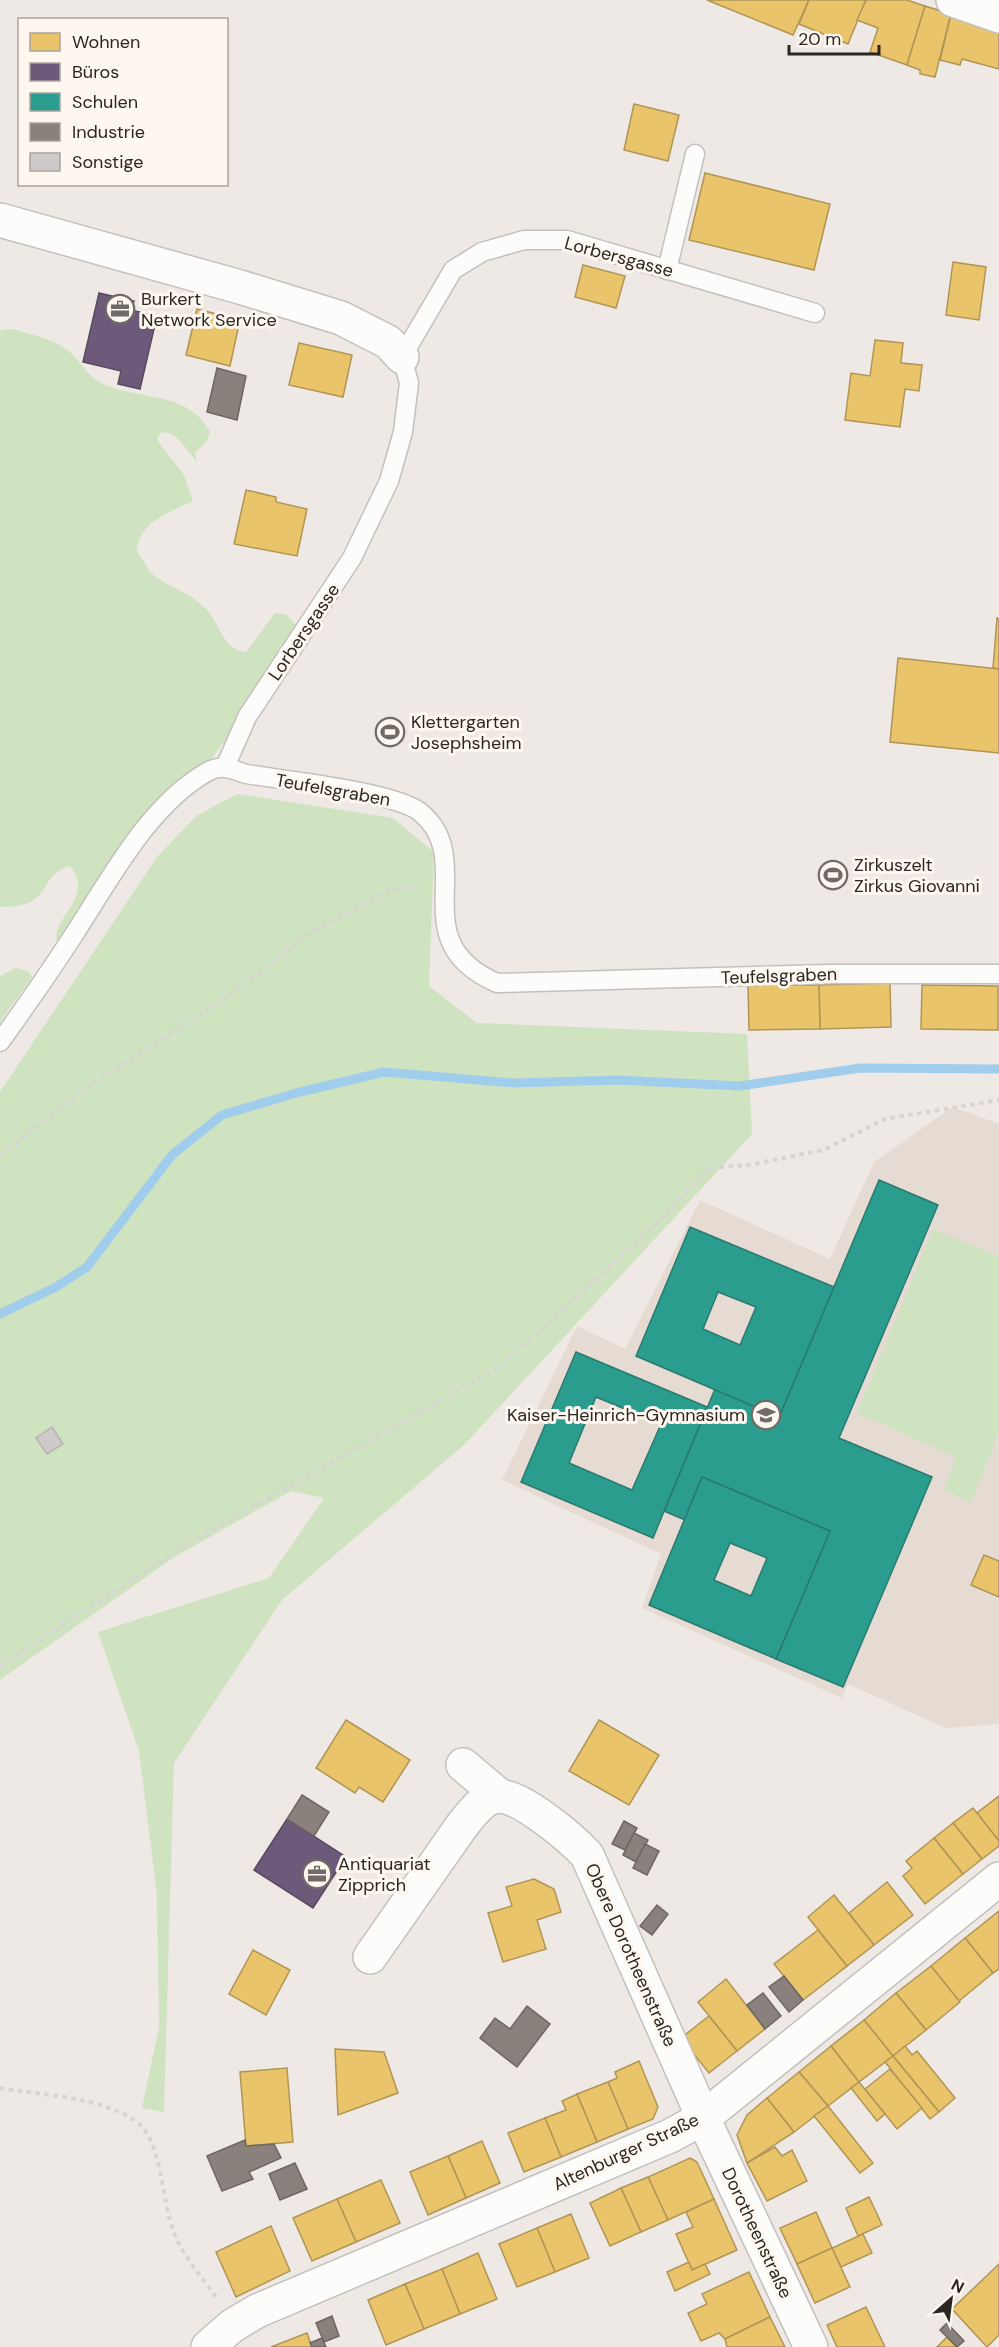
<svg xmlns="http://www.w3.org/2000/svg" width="999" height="2347" viewBox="0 0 999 2347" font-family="'DM Sans',sans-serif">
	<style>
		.built { fill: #e6dbd2 }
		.green { fill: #cfe3c0 }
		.homes { fill: #e9c46a; stroke: #b09555; stroke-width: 1.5 }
		.offices { fill: #6d597a; stroke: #594a60; stroke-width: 1.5 }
		.schools { fill: #2a9d8f; stroke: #2a7a6f; stroke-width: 1.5; fill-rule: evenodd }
		.industry { fill: #8a817c; stroke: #6d6661; stroke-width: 1.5 }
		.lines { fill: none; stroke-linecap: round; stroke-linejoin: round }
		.stream { stroke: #a1cdec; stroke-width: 9 }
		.building { fill: #cecac9; stroke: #b8b4b3; stroke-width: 1.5 }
		.service-casing { stroke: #c4c0bd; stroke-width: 21 }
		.minor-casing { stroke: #c4c0bd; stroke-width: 36 }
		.path { stroke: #d6d5d4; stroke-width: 4; stroke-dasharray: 4.5 4.5; stroke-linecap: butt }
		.service { stroke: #fcfcfb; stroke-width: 18 }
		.minor { stroke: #fcfcfb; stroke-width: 33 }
		.labels { text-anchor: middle; stroke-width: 6; stroke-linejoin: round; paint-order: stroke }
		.street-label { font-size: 18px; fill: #2a2723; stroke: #fef7ef }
		.poi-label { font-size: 18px; fill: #2a2723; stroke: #fef7ef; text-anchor: start }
	</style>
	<rect width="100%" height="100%" fill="#eee9e4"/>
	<path class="built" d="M953 1107 999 1124V1724L945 1728 848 1684 842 1698 642 1608 661 1554 502 1480 577 1326 625 1349 700 1200 830 1259 874 1162Z"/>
	<g class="green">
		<path d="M13 329C31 334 59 341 72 354 84 366 89 378 105 385 143 400 189 392 210 432L207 441 195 453 197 462C187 452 177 429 160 433L157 440 184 475 193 501C170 512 138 522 137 552 145 560 146 570 156 577 173 589 193 594 207 610 219 623 224 651 246 652L275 613 286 614 296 625 295 631 229 736 62 945 57 943C51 916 96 898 70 866 34 878 56 907 0 907V330Z"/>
		<path d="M237 794 393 818 434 852 429 986 477 1023 747 1034 752 1134 465 1444 282 1600 174 1763 164 2112 142 2108 159 2027 157 1895 139 1751 98 1632 269 1578 324 1498 291 1491 173 1558 0 1680V1092L157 857 196 816Z"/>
		<path d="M16 968 28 971 32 977 0 1022V976Z"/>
		<path d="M933 1229 999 1256V1433L971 1503 944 1490 956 1457 857 1413Z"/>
	</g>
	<g class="homes">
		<path d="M707 0H809L793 35Z"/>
		<path d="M809 0H866L848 44 799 24Z"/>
		<path d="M866 0H907L925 6 907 65 870 52 878 28 857 20Z"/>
		<path d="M925 6 951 14 935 77 920 74V70L907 65Z"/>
		<path d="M951 14 999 29V69L962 59 960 65 940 60Z"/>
		<path d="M634 104 679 115 668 161 624 150Z"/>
		<path d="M705 173 830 204 814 270 689 240Z"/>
		<path d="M953 262 986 267 979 320 946 315Z"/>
		<path d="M583 265 625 276 616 308 575 297Z"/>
		<path d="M197 309 240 320 230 366 186 355Z"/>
		<path d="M875 340 903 343 901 363 922 365 919 391 905 389 900 427 845 420 851 373 870 376Z"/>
		<path d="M299 343 352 355 343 397 289 385Z"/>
		<path d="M246 490 276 497V502L307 509 297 556 234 544Z"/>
		<path d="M997 618 999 619V669L993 668Z"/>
		<path d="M898 658 999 669V753L890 742Z"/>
		<path d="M890 983 891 1027 820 1029 819 985Z"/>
		<path d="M748 985H819L820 1029 749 1030Z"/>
		<path d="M922 985 998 986V1030L921 1029Z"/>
		<path d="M984 1555 999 1561V1597L971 1585Z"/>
		<path d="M346 1720 410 1760 383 1802 359 1787 355 1793 316 1768Z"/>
		<path d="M599 1720 659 1755 629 1805 569 1771Z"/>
		<path d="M999 1796V1841L977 1813Z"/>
		<path d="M973 1808 999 1841V1846L982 1859 953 1823Z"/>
		<path d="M953 1823 982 1859 963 1874 934 1838Z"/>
		<path d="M934 1838 963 1874 925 1904 903 1876 912 1868 906 1861Z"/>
		<path d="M534 1879 554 1889 561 1912 537 1920 546 1949 503 1962 488 1913 512 1906 506 1887Z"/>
		<path d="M887 1882 913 1915 874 1945 849 1913Z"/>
		<path d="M834 1895 874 1945 847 1966 808 1917Z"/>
		<path d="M999 1911V1969L993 1973 965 1938Z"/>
		<path d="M818 1930 847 1966 803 2000 774 1964Z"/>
		<path d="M965 1938 993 1973 959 2001 931 1966Z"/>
		<path d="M253 1950 290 1970 266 2015 229 1994Z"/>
		<path d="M931 1966 960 2002 926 2030 896 1993Z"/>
		<path d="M726 1979 765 2029 737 2051 698 2002Z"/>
		<path d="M896 1993 926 2030 893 2056 864 2020Z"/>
		<path d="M709 2016 737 2051 709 2073 681 2038Z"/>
		<path d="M864 2020 893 2056 859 2082 831 2046Z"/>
		<path d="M831 2046 859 2082 828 2106 799 2072Z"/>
		<path d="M905 2046 912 2055 917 2051 955 2098 939 2112 893 2056Z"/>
		<path d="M335 2049 384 2052 398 2093 338 2115Z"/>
		<path d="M893 2056 939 2112 930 2119 885 2062Z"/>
		<path d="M639 2061 658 2107 653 2119 628 2129 608 2082 617 2078 615 2072Z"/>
		<path d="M287 2068 293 2142 246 2146 240 2072Z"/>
		<path d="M890 2069 922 2108 897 2129 865 2089Z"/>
		<path d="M799 2072 828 2106 794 2132 767 2098Z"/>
		<path d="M608 2082 628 2129 597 2142 577 2094Z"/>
		<path d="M859 2082 885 2114 877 2121 851 2088Z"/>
		<path d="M577 2094 597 2142 561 2157 545 2118 566 2110 562 2101Z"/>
		<path d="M767 2098 794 2132 747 2163 737 2135 747 2115Z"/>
		<path d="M828 2106 873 2163 860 2173 814 2116Z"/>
		<path d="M545 2118 561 2157 524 2172 508 2133Z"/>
		<path d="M482 2141 500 2183 466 2198 448 2156Z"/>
		<path d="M775 2147 782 2156 792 2150 807 2181 767 2201 747 2163Z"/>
		<path d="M448 2156 466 2198 428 2215 410 2172Z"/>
		<path d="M690 2158 697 2162 714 2199 668 2220 648 2177Z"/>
		<path d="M648 2177 668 2220 641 2232 621 2188Z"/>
		<path d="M381 2180 400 2223 356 2242 337 2199Z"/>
		<path d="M621 2188 641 2232 610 2246 590 2203Z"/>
		<path d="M869 2197 882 2225 858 2236 846 2208Z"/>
		<path d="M337 2199 356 2242 312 2261 293 2218Z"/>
		<path d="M714 2199 737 2250 692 2270 676 2234 693 2227 686 2212Z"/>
		<path d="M816 2212 832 2248 797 2264 780 2228Z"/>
		<path d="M571 2214 589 2258 555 2272 537 2228Z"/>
		<path d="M271 2226 290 2271 236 2297 216 2252Z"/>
		<path d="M537 2228 555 2272 517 2287 499 2244Z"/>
		<path d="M863 2234 872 2253 841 2267 832 2248Z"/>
		<path d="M832 2248 850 2287 815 2303 797 2264Z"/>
		<path d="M478 2253 497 2299 460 2314 442 2269Z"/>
		<path d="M689 2262 692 2270 705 2264 710 2274 675 2291 667 2272Z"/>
		<path d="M999 2264V2335L987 2347 952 2309Z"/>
		<path d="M442 2269 460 2314 424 2329 405 2284Z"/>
		<path d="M749 2272 770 2317 725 2339 719 2333 701 2341 688 2313 707 2304 702 2294Z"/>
		<path d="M405 2284 424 2329 386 2345 368 2300Z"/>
		<path d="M866 2307 885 2347H837L827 2325Z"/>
		<path d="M770 2317 785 2347H727L725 2339Z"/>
		<path d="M307 2333 312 2347H271Z"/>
		<path d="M947 2337 957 2347H937Z"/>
	</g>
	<g class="offices">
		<path d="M99 293 134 301 131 310 157 316 140 389 118 384 121 371 83 362Z"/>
		<path d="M287 1819 346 1857 313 1908 254 1870Z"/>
	</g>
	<g class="schools">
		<path d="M879 1180 938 1205 839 1438 932 1477 843 1687 776 1659 830 1531 702 1477 685 1520 664 1511 715 1389 779 1417Z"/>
		<path d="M690 1227 834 1287 779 1417 636 1356ZM718 1292 756 1307 740 1345 703 1329Z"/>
		<path d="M576 1352 707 1407 653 1538 521 1482ZM596 1397 661 1424 632 1490 569 1463Z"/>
		<path d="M702 1477 830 1531 776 1659 649 1605ZM730 1543 767 1558 751 1596 714 1580Z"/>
	</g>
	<g class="industry">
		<path d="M217 368 246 376 237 420 207 412Z"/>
		<path d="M302 1795 329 1812 314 1836 287 1819Z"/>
		<path d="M624 1821 637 1828 625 1850 612 1844Z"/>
		<path d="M634 1833 648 1840 636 1862 623 1855Z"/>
		<path d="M645 1844 659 1851 647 1875 633 1868Z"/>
		<path d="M657 1905 668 1914 652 1935 640 1926Z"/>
		<path d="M784 1976 803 2000 789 2012 769 1987Z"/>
		<path d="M763 1993 781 2016 765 2029 747 2005Z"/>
		<path d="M527 2006 550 2024 517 2067 480 2038 495 2018 510 2029Z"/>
		<path d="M245 2140 246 2146 274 2144 281 2158 249 2172 253 2179 222 2191 207 2156Z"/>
		<path d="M295 2163 307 2189 280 2200 269 2174Z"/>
		<path d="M332 2316 339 2336 324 2342 316 2323Z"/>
		<path d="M947 2323 964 2341 957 2347 940 2330Z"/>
		<path d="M322 2338 326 2347H312L310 2343Z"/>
	</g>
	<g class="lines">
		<path class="stream" d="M0 1314 56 1287 87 1267 172 1155 222 1115 296 1093 384 1072 513 1083 617 1080 740 1086 860 1068 999 1069"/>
	</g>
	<path class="building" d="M52 1427 63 1444 47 1454 36 1438Z"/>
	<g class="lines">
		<g class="service-casing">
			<g id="service">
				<path d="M667 270 695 154"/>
				<path d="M225 767 247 717 352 558 389 481 403 432 409 383 402 357 453 270 482 252 524 240H567L815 313"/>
				<path d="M0 1042C26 1006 51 970 75 933 110 879 149 805 207 772 221 764 232 769 246 774 283 780 395 792 420 812 480 861 400 941 497 983L829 974H999"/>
			</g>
		</g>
		<g class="minor-casing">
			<g id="minor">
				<path d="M953 0 999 16"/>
				<path d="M0 220 240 287 341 318 388 342 402 357"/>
				<path d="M463 1765 500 1796"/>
				<path d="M370 1957 461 1827C470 1816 483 1796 499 1796 523 1797 571 1838 587 1855L710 2133 811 2347"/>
				<path d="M208 2347 232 2326 257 2311 670 2136 703 2118 999 1879"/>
			</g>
		</g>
		<g class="path">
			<path d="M0 1155 85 1089 193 1019 253 978 304 937 387 891 421 887"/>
			<path d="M0 1666 181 1548 501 1366 653 1227 709 1168 749 1165 823 1150 885 1119 999 1100"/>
			<path d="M0 2088C39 2095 106 2097 138 2123 162 2142 162 2201 173 2230 182 2256 203 2278 218 2300"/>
		</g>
		<use href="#service" class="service"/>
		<use href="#minor" class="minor"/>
	</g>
	<defs>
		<g id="office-ring" transform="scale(1.5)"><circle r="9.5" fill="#fef7ef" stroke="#6f6b67" stroke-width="1.5"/><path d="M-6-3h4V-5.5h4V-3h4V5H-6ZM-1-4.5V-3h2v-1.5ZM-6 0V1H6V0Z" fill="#6f6b67"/></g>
		<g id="stadium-ring" transform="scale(1.5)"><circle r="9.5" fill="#fef7ef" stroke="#6f6b67" stroke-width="1.5"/><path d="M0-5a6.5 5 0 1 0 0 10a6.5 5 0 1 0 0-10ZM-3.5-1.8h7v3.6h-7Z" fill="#6f6b67"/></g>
		<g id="school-ring" transform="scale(1.5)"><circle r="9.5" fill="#fef7ef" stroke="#6f6b67" stroke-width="1.5"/><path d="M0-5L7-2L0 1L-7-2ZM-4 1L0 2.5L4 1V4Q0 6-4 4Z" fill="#6f6b67"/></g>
	</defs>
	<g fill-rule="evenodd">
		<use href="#office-ring" x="120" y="309"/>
		<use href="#stadium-ring" x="390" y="732"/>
		<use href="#stadium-ring" x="833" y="875"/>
		<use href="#school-ring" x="766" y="1415"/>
		<use href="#office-ring" x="317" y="1874"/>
	</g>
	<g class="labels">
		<g class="street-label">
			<text transform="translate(619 257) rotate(15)" y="6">Lorbersgasse</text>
			<text transform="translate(304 632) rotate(-56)" y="6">Lorbersgasse</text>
			<text transform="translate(333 790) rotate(10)" y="6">Teufelsgraben</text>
			<text transform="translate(779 976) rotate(-2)" y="6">Teufelsgraben</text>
			<text transform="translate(631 1955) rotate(66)" y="6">Obere Dorotheenstraße</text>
			<text transform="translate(626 2152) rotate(-25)" y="6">Altenburger Straße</text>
			<text transform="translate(757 2233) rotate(65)" y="6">Dorotheenstraße</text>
		</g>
		<g class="poi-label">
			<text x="141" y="305">Burkert<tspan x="141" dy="21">Network Service</tspan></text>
			<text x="411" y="728">Klettergarten<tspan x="411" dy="21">Josephsheim</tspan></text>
			<text x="854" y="871">Zirkuszelt<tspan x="854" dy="21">Zirkus Giovanni</tspan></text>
			<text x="745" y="1421" text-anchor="end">Kaiser-Heinrich-Gymnasium</text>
			<text x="338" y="1870">Antiquariat<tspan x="338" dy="21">Zipprich</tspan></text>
		</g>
	</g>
	<rect x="18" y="18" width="210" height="168" fill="#fef7ef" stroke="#a9a49d" stroke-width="1.5"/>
	<rect x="30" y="33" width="30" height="18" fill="#e9c46a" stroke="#a9a49d" stroke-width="1.5"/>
	<text x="72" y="48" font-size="18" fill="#2a2723">Wohnen</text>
	<rect x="30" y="63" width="30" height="18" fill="#6d597a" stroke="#a9a49d" stroke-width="1.5"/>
	<text x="72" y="78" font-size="18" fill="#2a2723">Büros</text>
	<rect x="30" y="93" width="30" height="18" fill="#2a9d8f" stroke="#a9a49d" stroke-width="1.5"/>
	<text x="72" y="108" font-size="18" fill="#2a2723">Schulen</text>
	<rect x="30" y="123" width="30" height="18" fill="#8a817c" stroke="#a9a49d" stroke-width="1.5"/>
	<text x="72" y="138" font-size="18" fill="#2a2723">Industrie</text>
	<rect x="30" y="153" width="30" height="18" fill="#cecac9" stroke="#a9a49d" stroke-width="1.5"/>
	<text x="72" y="168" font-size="18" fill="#2a2723">Sonstige</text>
	<g transform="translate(951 2299) rotate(28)" stroke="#fef7ef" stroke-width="4.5" paint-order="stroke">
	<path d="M0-4.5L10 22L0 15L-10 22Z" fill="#2a2723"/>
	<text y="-9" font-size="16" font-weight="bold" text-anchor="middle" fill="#2a2723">N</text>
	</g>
	<path d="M789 45v9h90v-9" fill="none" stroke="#2a2723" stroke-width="3"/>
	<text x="798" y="45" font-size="18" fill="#2a2723" stroke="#fef7ef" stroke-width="4.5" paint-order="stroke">20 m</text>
</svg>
